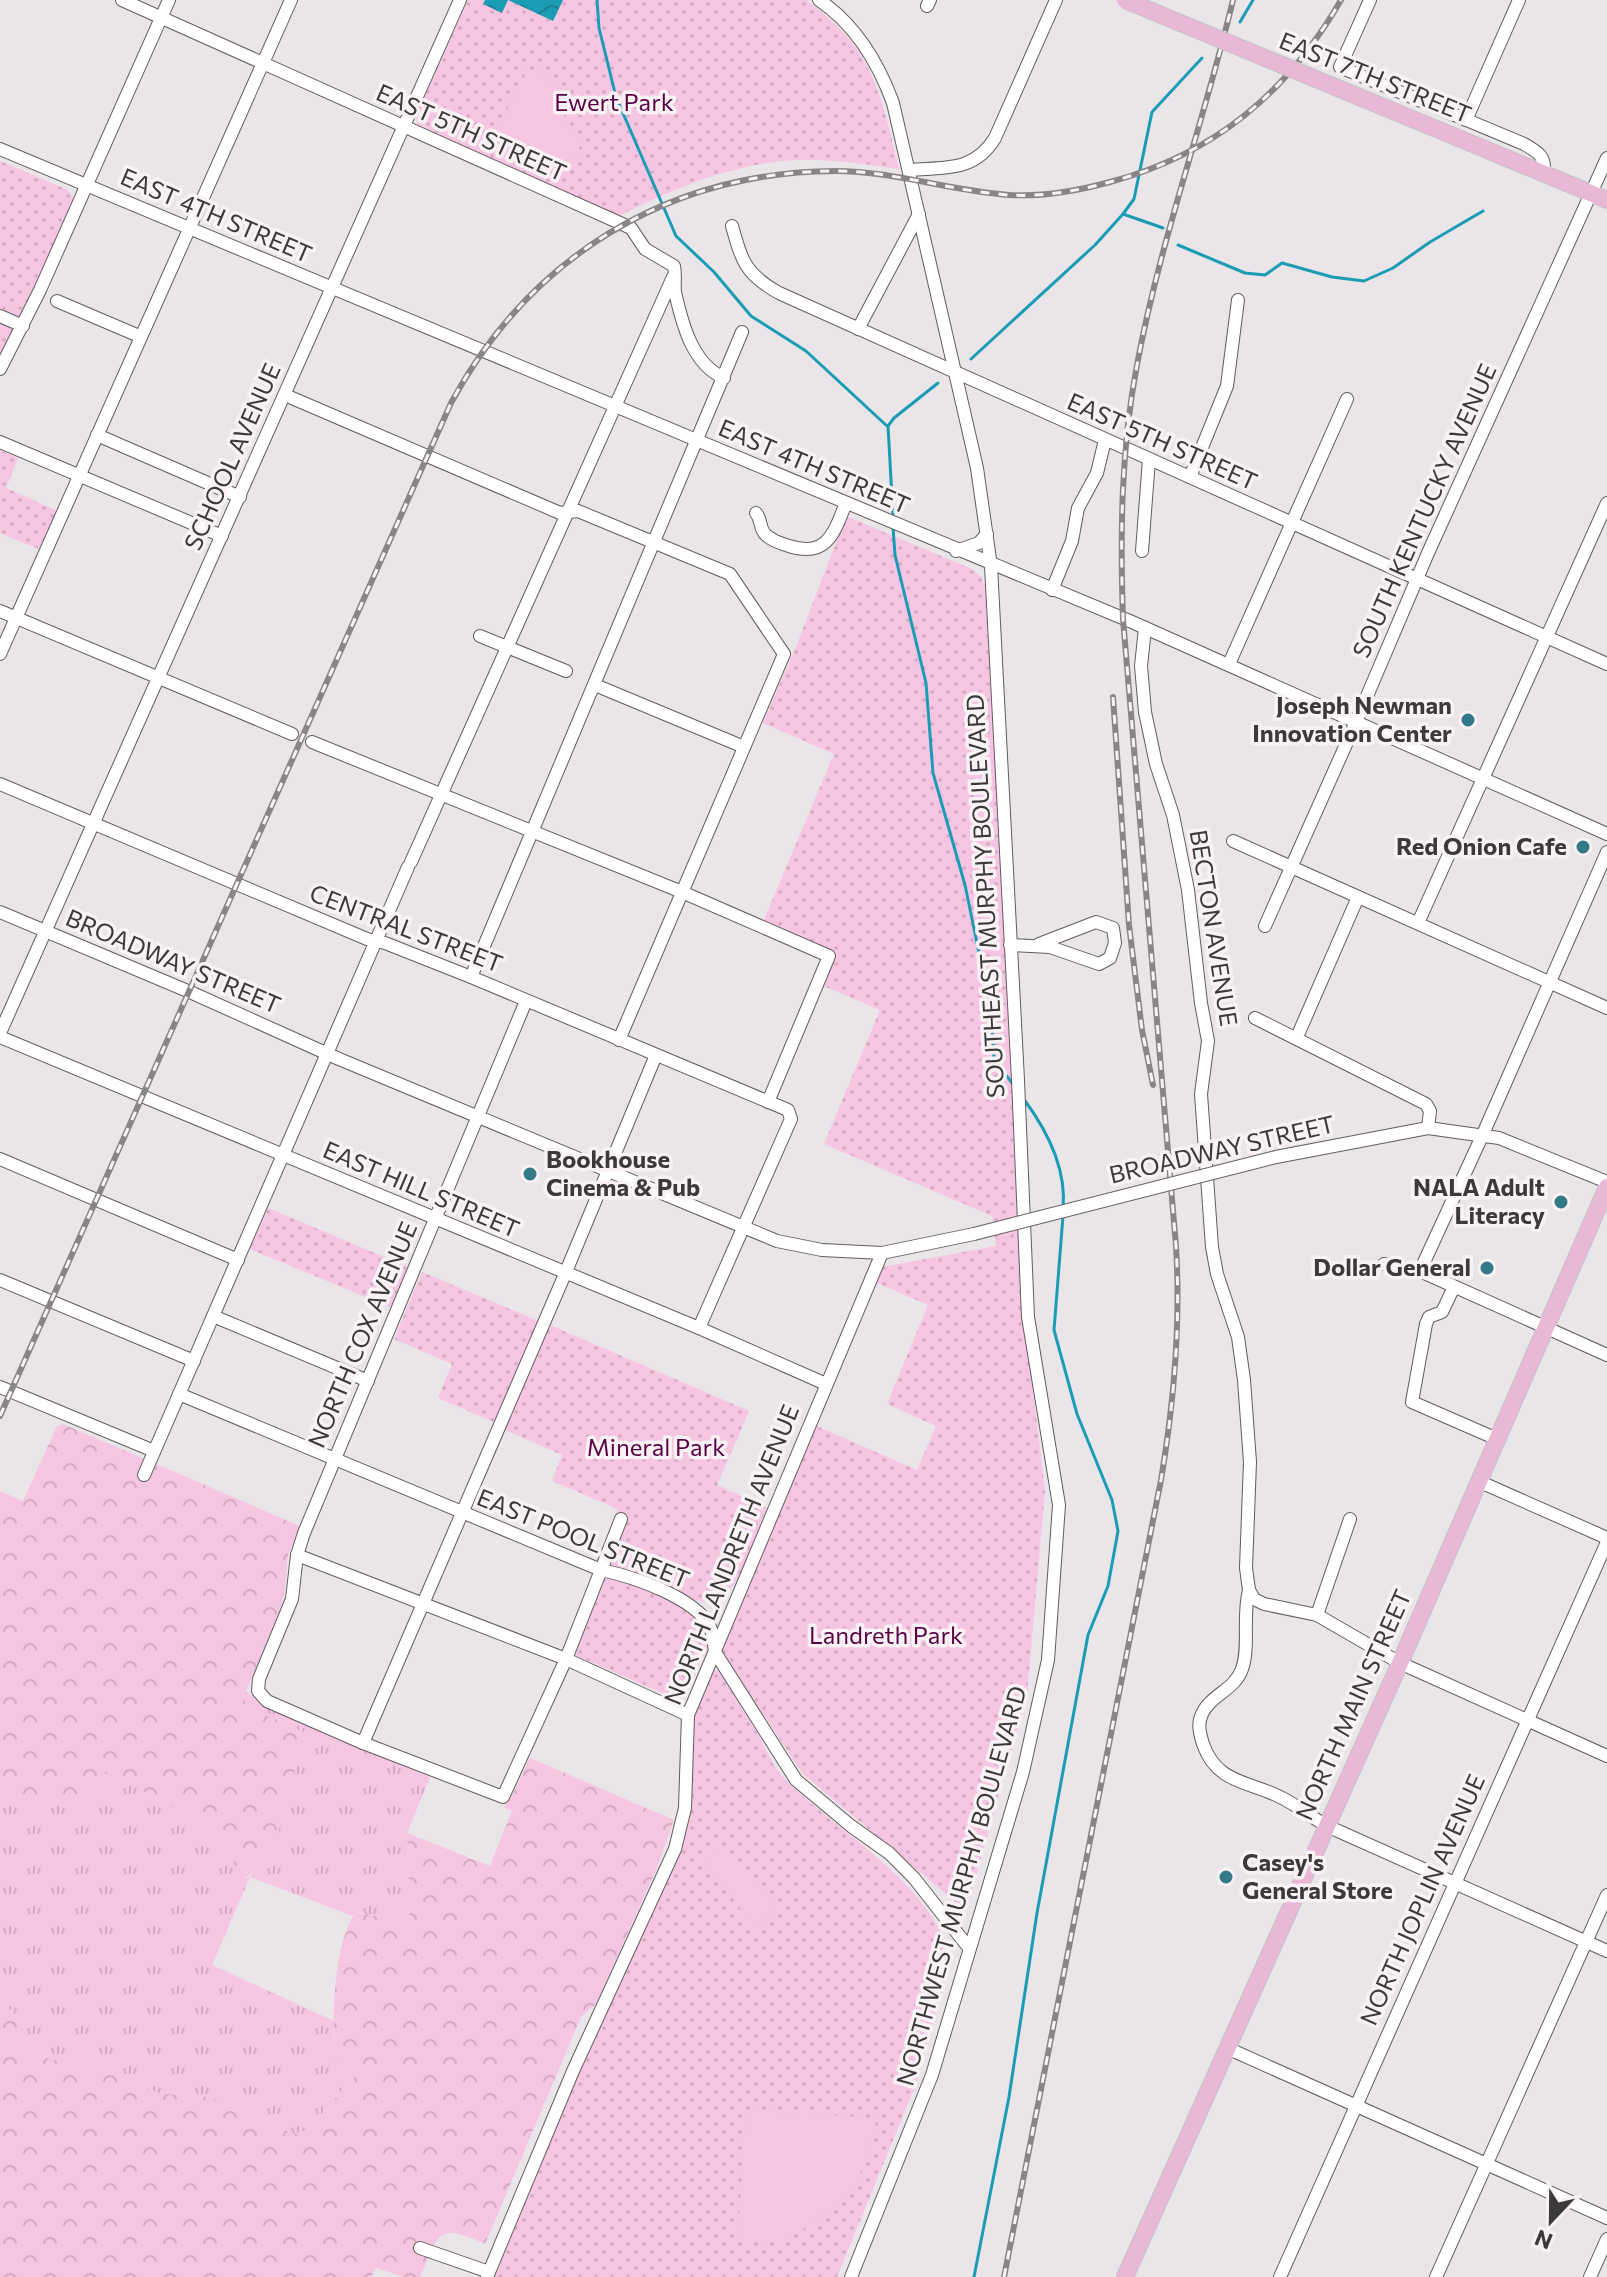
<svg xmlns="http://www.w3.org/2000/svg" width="1607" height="2277" viewBox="0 0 1607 2277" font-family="Commissioner,sans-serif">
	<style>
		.grass { fill: url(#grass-tufts) }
		.forest { fill: url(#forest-crowns) }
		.park { fill: url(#park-dots) }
		.pitch { fill: #f6c5e2 }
		.water { fill: url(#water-waves) }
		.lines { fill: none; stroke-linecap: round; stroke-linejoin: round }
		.stream { stroke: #1a9db4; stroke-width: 3 }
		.minor-casing { stroke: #615c5f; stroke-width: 14 }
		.major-casing { stroke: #c4c4c4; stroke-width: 18 }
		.minor { stroke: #fff; stroke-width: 12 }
		.major { stroke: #e8b8d6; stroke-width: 16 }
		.rail-casing { stroke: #888588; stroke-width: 6 }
		.rail { stroke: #f8f2f5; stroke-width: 3; stroke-dasharray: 9; stroke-linecap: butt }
		.minor-bridge-casing { stroke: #615c5f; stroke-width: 14; stroke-linecap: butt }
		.major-bridge-casing { stroke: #c4c4c4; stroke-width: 18; stroke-linecap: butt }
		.minor-bridge { stroke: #fff; stroke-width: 12 }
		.major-bridge { stroke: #e8b8d6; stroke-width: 16 }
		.poi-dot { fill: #347987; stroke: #f8f2f5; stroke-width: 3 }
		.labels { text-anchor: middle; stroke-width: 7; stroke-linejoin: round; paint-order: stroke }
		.street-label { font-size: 24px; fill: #3b393b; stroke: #f8f2f5 }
		.park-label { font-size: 24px; fill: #5a0044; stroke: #f8f2f5 }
		.poi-label { font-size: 24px; font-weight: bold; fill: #3b393b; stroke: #f8f2f5; text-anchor: end }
	</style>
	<defs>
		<pattern id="grass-tufts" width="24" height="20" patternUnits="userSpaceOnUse" patternTransform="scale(2)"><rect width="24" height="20" fill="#f6c5e2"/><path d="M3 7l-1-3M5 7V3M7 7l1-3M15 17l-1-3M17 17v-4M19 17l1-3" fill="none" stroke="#d4aac3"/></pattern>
		<pattern id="forest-crowns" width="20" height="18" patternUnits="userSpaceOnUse" patternTransform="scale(2)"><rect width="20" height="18" fill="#f6c5e2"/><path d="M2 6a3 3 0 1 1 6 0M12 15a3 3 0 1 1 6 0" fill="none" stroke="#d4aac3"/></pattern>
		<pattern id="park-dots" width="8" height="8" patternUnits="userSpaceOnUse" patternTransform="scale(2)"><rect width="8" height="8" fill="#f6c5e2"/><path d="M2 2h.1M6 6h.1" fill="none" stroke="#d4aac3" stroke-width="1.8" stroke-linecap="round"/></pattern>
		<pattern id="water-waves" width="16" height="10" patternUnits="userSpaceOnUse" patternTransform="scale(2)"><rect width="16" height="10" fill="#1a9db4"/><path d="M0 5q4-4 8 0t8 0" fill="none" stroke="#188194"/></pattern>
	</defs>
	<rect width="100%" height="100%" fill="#eae5e8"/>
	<path class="grass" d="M246 1691 267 1708 430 1777 407 1833 410 1923 357 1912 353 1916 250 1877 212 1965 334 2021 333 2037 358 2072 309 2129 294 2134 212 2097 162 2094 97 2070 25 2053 15 2015 0 1999V1805L5 1793C35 1798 65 1807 94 1795L106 1771 217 1829 231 1849 239 1880 250 1877 279 1828 273 1815 312 1736 249 1708 245 1704Z"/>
	<g class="forest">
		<path d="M63 1424 300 1526 288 1555 284 1595 280 1609 246 1691 245 1703 249 1708 312 1736 273 1815C275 1819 278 1823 279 1828 282 1846 254 1875 239 1881L231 1849 217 1829 106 1772 94 1795C65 1807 35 1798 5 1793L0 1805V1491L23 1501 57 1426Z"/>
		<path d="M530 1758 674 1820 657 1868 596 2004 581 2017 485 2244C436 2222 440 2232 420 2277H404L376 2268 371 2277H0V1999L15 2015 25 2053 97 2070 162 2094 212 2097 294 2134 309 2129 358 2072 336 2062C331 2024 333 1942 356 1912L410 1923 407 1833 490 1866 512 1811 504 1807 511 1798Z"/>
	</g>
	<g class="park">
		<path d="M468 0H806C873 47 881 94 899 169 861 164 821 157 782 161 724 167 668 191 617 217L417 124 416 116Z"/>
		<path d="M0 161 68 190 73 198 25 311 0 358Z"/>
		<path d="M0 450 18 458 6 488 58 511 41 550 0 533Z"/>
		<path d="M846 516 972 569 981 577 985 586 1006 956 1020 1284 1045 1491 1027 1695 966 1911 802 1773 721 1650 812 1424 917 1470 936 1426 887 1404 928 1305 873 1281 882 1267 996 1246 992 1216 824 1144 880 1010 824 986 833 957 763 922 834 754 763 723 798 642Z"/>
		<path d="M268 1208 408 1267 392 1308 250 1249Z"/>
		<path d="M422 1272 541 1322 496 1423 438 1398 452 1364 394 1339Z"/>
		<path d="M550 1325 749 1411 717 1485 767 1507C758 1529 740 1589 720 1599 712 1604 704 1602 695 1600L596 1562 618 1509 552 1481 562 1455 505 1430Z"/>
		<path d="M611 1578C640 1587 711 1609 707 1648L684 1698 676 1699 575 1655 603 1580Z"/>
		<path d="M708 1668 719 1671C732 1692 745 1713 758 1734 765 1748 772 1765 783 1777 832 1829 938 1886 950 1961L916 2084 837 2277H490L658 1883 681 1804 684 1738Z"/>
	</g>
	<g class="pitch">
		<path d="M528 69 544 73 555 91 562 113 582 141C578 153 569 172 554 172 542 172 502 151 489 145Z"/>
		<path d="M722 1844 778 1907 756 1928 704 1862Z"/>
		<path d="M751 2110 877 2118C872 2140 867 2163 855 2183 839 2210 794 2240 763 2242 754 2243 746 2241 738 2241L745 2118Z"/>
	</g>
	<path class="water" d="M485 0H563L553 21 508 0 502 13 483 4Z"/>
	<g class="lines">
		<g class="stream">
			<path d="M597 0 599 28 616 97 676 236 714 272 751 316 806 351 887 426"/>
			<path d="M1240 22 1253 0"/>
			<path d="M1123 214 1163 228"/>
			<path d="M1178 245 1245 273 1265 275 1282 263 1332 277 1364 281 1393 268 1430 242 1483 211"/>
			<path d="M971 359 1095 245 1123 214 1134 199 1152 112 1202 58"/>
			<path d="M893 516 888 426 894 418 938 383"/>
			<path d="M893 527 895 555 926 683 933 773 965 885 991 1011 994 1058 1014 1086"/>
			<path d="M1023 1098C1047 1130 1067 1168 1063 1209"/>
			<path d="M974 2277 1009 2097 1037 1913 1088 1635 1108 1586 1118 1531 1112 1500 1077 1414 1054 1330 1063 1216"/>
		</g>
		<g class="minor-casing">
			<g id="minor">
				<path d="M122 0 631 228 645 249 674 266C676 275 674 283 675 292 682 323 692 364 724 378"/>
				<path d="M819 0C856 25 878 62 893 103L977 468 991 566 1018 1080 1028 1317 1059 1505 1048 1660 1023 1772 932 2075 851 2277"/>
				<path d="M1370 0 1340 67 1524 144C1538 152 1547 157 1543 174"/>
				<path d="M927 6 930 0"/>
				<path d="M1466 120 1519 0"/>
				<path d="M0 149 1132 622 1607 834"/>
				<path d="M910 170C946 167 974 172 995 138L1056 0"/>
				<path d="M732 226C742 261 745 274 779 293L1607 664"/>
				<path d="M57 301 139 336"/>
				<path d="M0 316 23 326"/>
				<path d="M858 329 919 214"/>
				<path d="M0 369 40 290 169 0"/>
				<path d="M285 395 560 513 578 511 730 574 784 654 619 1040"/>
				<path d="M97 435 240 497"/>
				<path d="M0 442 222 536"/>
				<path d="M1190 477 1227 386 1238 300"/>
				<path d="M756 513C762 520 759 529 766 535 772 541 782 544 789 546 827 558 834 533 846 503"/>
				<path d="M956 551 979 543 987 534"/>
				<path d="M1142 551 1149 459"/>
				<path d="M1052 590 1072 541 1078 508 1097 473 1105 440"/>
				<path d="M0 611 292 734"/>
				<path d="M1145 628 1141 666 1145 712 1156 764 1173 815 1188 890 1201 1003 1208 1041 1201 1094 1212 1247 1217 1274 1238 1337 1244 1380 1250 1462 1246 1568 1249 1590 1254 1599 1264 1604 1317 1615 1400 1663 1607 1756"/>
				<path d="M480 636 566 671"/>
				<path d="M0 654 291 0"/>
				<path d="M1229 664 1347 399"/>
				<path d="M595 685 744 747"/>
				<path d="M312 742 682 892 829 956 768 1102"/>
				<path d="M0 784 367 939 385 943 471 977 788 1110 791 1119 699 1328"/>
				<path d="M1233 841 1607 1008"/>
				<path d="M411 862 673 277"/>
				<path d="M0 912 190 992 339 1059 777 1241 822 1250 882 1253 974 1234"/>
				<path d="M1418 923 1607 503"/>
				<path d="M1265 926 1356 722 1428 553 1607 158"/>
				<path d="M1010 945 1050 947 1099 964 1110 958 1115 943 1113 928 1096 922 1039 944"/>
				<path d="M471 977 742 332"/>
				<path d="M526 1001 304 1533 297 1555 292 1599 259 1679 258 1691 267 1701 363 1743 503 1797 566 1659 621 1519"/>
				<path d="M1255 1018 1426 1104 1430 1111 1428 1128"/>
				<path d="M0 1033 460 0"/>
				<path d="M0 1037 699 1328 826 1384"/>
				<path d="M1297 1037 1358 897"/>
				<path d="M1276 1157 1428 1128 1499 1138 1607 1182"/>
				<path d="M0 1159 238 1260"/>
				<path d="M1384 1264 1420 1271 1607 1355"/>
				<path d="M1420 1271 1483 1134 1607 852"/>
				<path d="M0 1280 194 1361"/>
				<path d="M1454 1287 1442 1312 1429 1317 1426 1324 1412 1402 1497 1439"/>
				<path d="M213 1316 368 1381"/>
				<path d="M0 1387 154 1451"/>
				<path d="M179 1394 601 1570C631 1576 695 1597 710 1627 713 1634 714 1644 715 1652L796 1780 851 1826 889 1853 914 1878 969 1948"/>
				<path d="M144 1475 408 867"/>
				<path d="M1478 1481 1607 1538"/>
				<path d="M297 1555 566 1659 688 1715"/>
				<path d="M1249 1590C1242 1616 1250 1647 1242 1669 1235 1690 1210 1695 1202 1714 1197 1724 1200 1734 1203 1744 1217 1784 1249 1781 1280 1797 1297 1805 1311 1817 1327 1826L1607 1951"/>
				<path d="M1317 1615 1350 1519"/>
				<path d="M363 1743 565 1274 656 1055"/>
				<path d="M1227 2048 1607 2218"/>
				<path d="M420 2248 489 2272"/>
				<path d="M487 2277 573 2071 675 1849 685 1808 688 1715 882 1253"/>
				<path d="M1280 2277 1607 1542"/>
				<path d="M1436 2277 1607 1895"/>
				<path d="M1590 2277 1607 2239"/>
			</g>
		</g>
		<g class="major-casing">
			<g id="major">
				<path d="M1480 147 1607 200"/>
				<path d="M1125 2277 1400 1663 1607 1187"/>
			</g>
		</g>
		<use href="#minor" class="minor"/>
		<use href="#major" class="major"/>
		<g class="rail-casing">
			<g id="rail">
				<path d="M1113 697 1129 925 1142 1030 1153 1085"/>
				<path d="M0 1416 451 403C530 257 668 172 835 171 894 171 950 191 1009 195 1043 197 1077 191 1110 182 1215 154 1288 92 1341 0"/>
				<path d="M1004 2277 1161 1480C1174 1402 1181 1326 1176 1246L1123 619C1120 534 1121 448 1137 365 1160 241 1204 122 1233 0"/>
			</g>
		</g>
		<use href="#rail" class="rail"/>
		<g class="minor-bridge-casing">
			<path id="minor-bridge" d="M974 1234 1276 1157"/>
		</g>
		<g class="major-bridge-casing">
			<path id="major-bridge" d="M1125 0 1480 147"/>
		</g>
		<use href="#minor-bridge" class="minor-bridge"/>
		<use href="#major-bridge" class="major-bridge"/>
	</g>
	<g class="poi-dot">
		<circle cx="1468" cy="720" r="8"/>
		<circle cx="1583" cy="847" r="8"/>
		<circle cx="530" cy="1174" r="8"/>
		<circle cx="1561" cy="1202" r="8"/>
		<circle cx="1487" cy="1268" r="8"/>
		<circle cx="1226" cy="1877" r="8"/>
	</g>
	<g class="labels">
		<g class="street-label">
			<text transform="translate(1375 78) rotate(22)" y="8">EAST 7TH STREET</text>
			<text transform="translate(471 133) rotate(24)" y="8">EAST 5TH STREET</text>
			<text transform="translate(216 216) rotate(23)" y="8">EAST 4TH STREET</text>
			<text transform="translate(1162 442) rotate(24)" y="8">EAST 5TH STREET</text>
			<text transform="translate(233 457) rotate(-66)" y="8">SCHOOL AVENUE</text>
			<text transform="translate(814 467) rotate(23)" y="8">EAST 4TH STREET</text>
			<text transform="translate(1425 511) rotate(-66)" y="8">SOUTH KENTUCKY AVENUE</text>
			<text transform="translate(986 896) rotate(-93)" y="8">SOUTHEAST MURPHY BOULEVARD</text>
			<text transform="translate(1213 928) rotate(81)" y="8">BECTON AVENUE</text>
			<text transform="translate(406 929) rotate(21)" y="8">CENTRAL STREET</text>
			<text transform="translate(173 962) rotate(23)" y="8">BROADWAY STREET</text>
			<text transform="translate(1222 1150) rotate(-13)" y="8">BROADWAY STREET</text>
			<text transform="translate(421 1190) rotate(23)" y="8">EAST HILL STREET</text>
			<text transform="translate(363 1335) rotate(-67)" y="8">NORTH COX AVENUE</text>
			<text transform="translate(583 1539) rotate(22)" y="8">EAST POOL STREET</text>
			<text transform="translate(732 1555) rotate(-68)" y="8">NORTH LANDRETH AVENUE</text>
			<text transform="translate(1354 1705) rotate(-66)" y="8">NORTH MAIN STREET</text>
			<text transform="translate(962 1886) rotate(-74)" y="8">NORTHWEST MURPHY BOULEVARD</text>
			<text transform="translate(1423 1900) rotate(-66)" y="8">NORTH JOPLIN AVENUE</text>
		</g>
		<g class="park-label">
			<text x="614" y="111">Ewert Park</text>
			<text x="656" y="1456">Mineral Park</text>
			<text x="886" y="1644">Landreth Park</text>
		</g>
		<g class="poi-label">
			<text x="1452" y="714">Joseph Newman<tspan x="1452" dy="28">Innovation Center</tspan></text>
			<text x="1567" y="855">Red Onion Cafe</text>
			<text x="546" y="1168" text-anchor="start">Bookhouse<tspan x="546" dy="28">Cinema &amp; Pub</tspan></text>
			<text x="1545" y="1196">NALA Adult<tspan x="1545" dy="28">Literacy</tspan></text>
			<text x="1471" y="1276">Dollar General</text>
			<text x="1242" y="1871" text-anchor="start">Casey's<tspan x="1242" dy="28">General Store</tspan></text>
		</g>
	</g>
	<g transform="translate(1551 2221) rotate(202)" stroke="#f8f2f5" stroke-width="6" paint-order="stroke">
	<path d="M0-6L14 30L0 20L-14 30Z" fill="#3b393b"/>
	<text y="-12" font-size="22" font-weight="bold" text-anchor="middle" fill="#3b393b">N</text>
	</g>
</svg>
